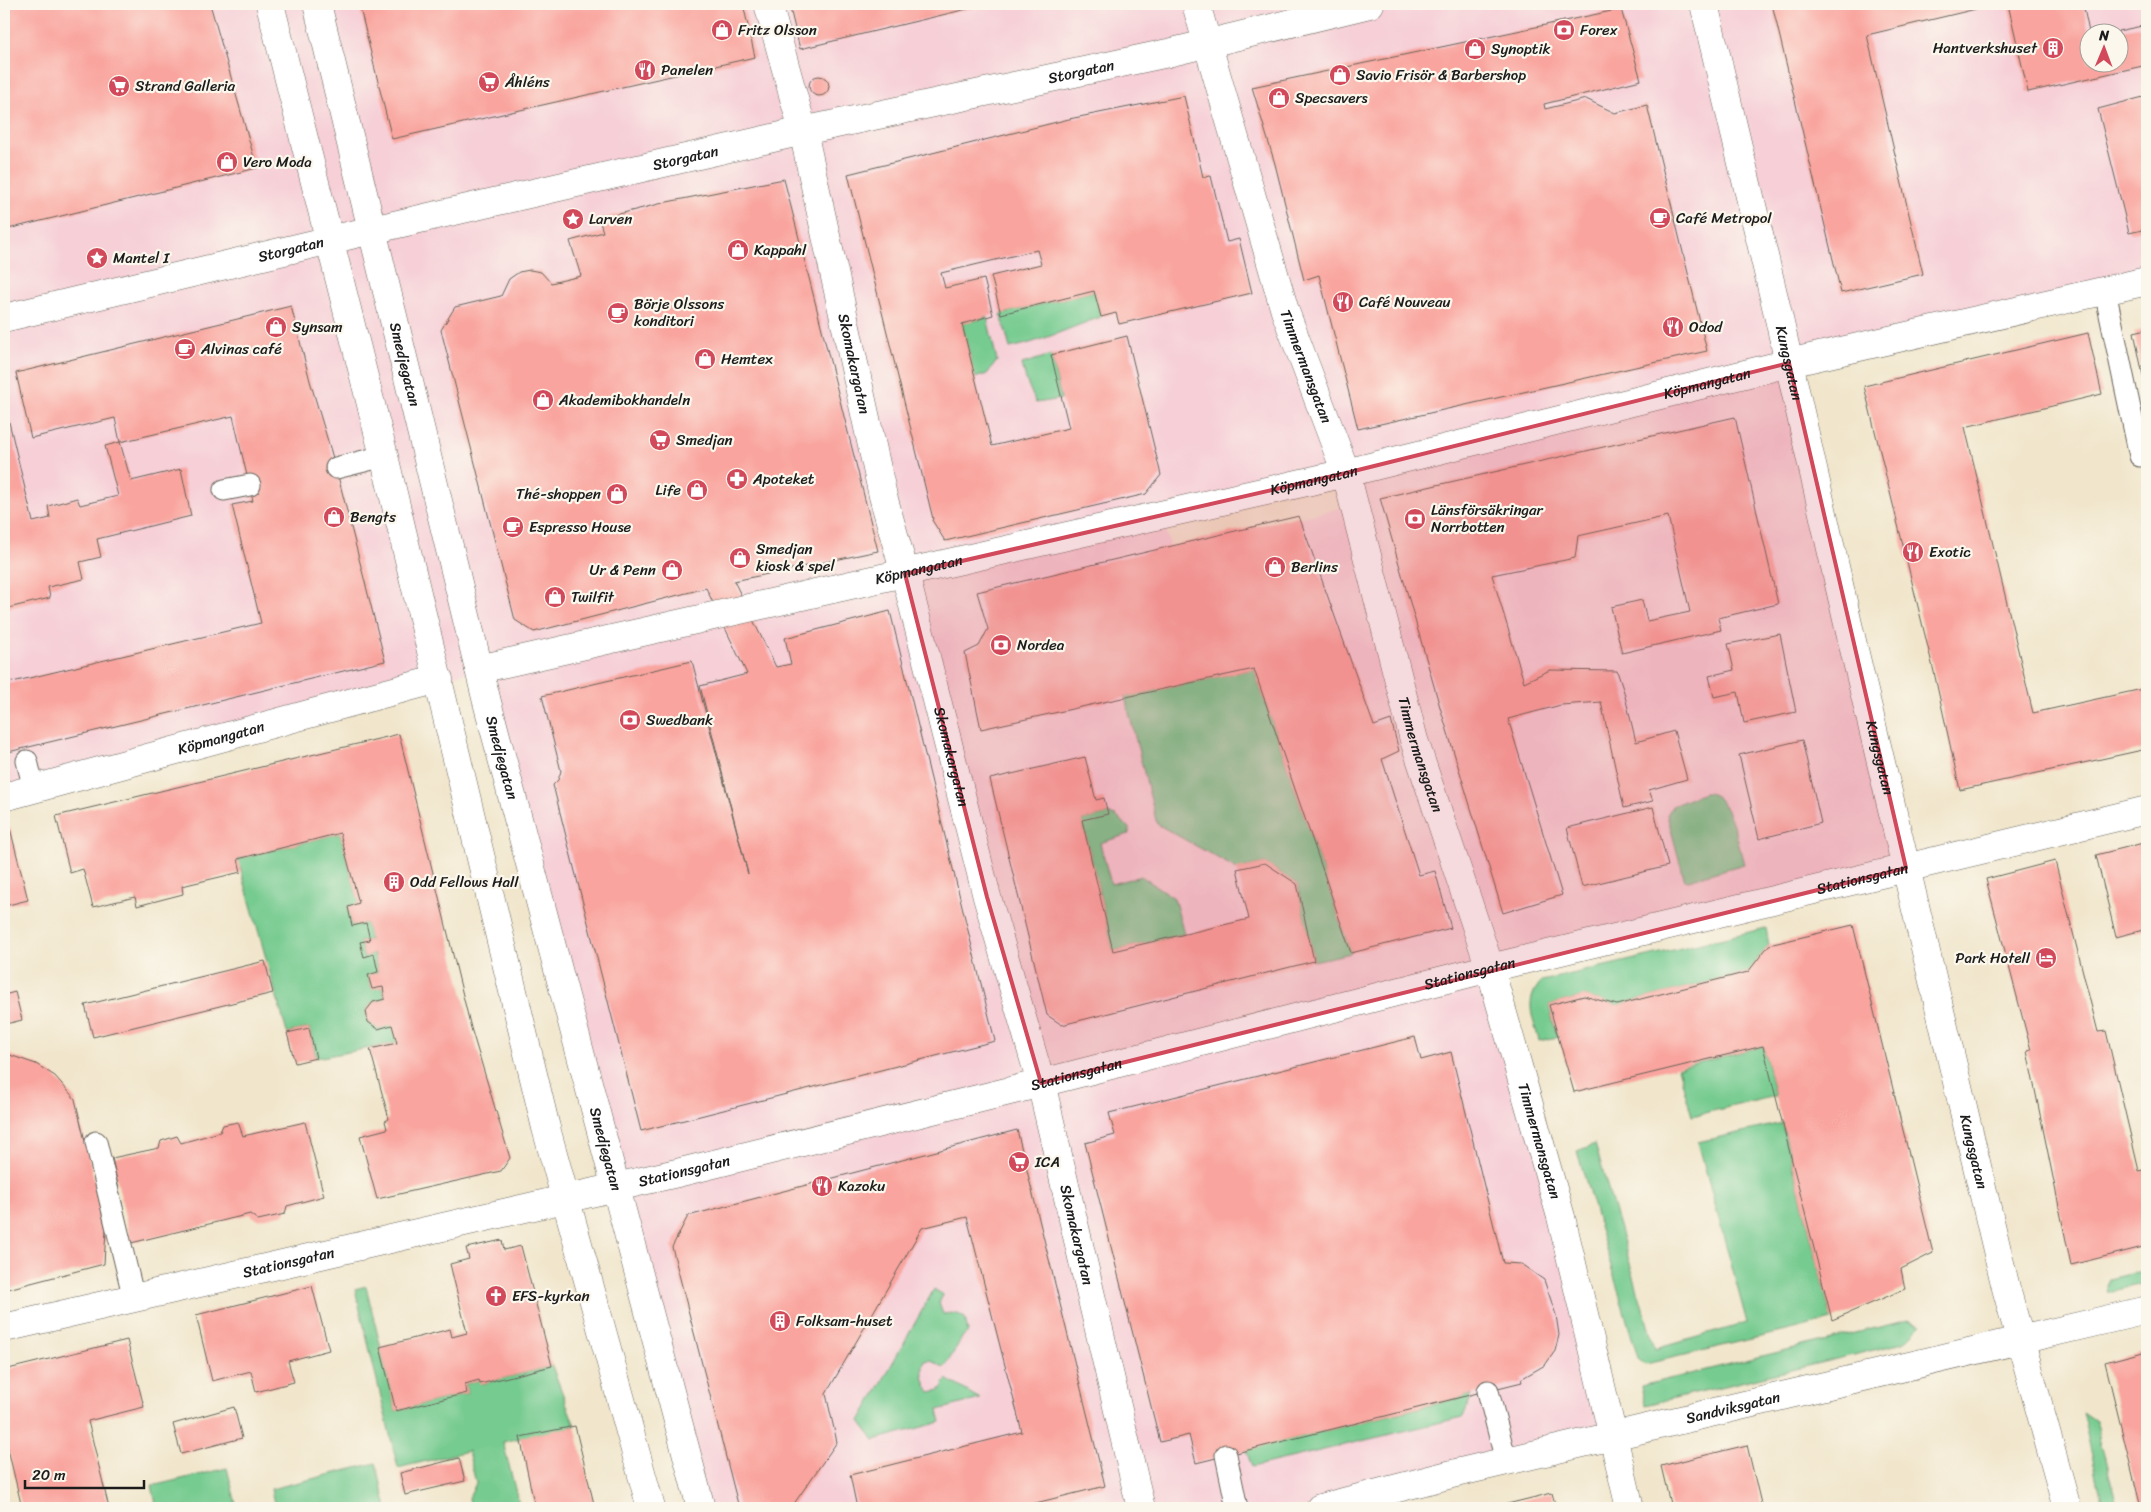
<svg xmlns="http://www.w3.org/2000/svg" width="2151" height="1512" viewBox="0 0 2151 1512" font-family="Sriracha,sans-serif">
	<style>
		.built { fill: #f6cfd7; fill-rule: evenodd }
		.green { fill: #76cb90; stroke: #497456 }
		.building { fill: #f9a49e }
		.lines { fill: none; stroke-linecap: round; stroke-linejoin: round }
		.service-casing { stroke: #67635a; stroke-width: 23 }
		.pedestrian-casing { stroke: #67635a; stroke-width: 29 }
		.minor-casing { stroke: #67635a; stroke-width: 29 }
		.tertiary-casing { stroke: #67635a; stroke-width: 29 }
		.secondary-casing { stroke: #67635a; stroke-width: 29 }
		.service { stroke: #fff; stroke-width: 21 }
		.pedestrian { stroke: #fff; stroke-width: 28 }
		.minor { stroke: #fff; stroke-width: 28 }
		.tertiary { stroke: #fff; stroke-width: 28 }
		.secondary { stroke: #fff; stroke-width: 28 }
		.marked { fill: #d1495b; fill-opacity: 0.2; stroke: #d1495b; stroke-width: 4; stroke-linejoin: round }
		.labels { text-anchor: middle; stroke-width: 4.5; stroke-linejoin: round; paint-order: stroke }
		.poi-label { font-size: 15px; fill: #1c1c1c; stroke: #fbf7ec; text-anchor: start }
		.street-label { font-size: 15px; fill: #1c1c1c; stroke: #fbf7ec }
	</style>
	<rect width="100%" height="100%" fill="#fbf7ec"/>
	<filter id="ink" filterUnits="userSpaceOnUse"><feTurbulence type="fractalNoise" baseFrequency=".02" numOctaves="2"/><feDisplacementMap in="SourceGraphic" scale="10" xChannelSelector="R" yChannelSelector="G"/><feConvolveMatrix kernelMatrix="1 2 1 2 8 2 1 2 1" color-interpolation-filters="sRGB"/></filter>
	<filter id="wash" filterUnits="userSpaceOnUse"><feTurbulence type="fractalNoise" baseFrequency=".0096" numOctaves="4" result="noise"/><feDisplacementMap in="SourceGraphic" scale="20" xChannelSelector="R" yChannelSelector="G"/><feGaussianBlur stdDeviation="1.12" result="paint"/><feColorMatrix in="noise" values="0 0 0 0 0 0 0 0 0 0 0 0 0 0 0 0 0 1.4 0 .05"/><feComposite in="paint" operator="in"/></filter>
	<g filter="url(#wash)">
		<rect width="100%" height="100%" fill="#f1e6cc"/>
		<path class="built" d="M4 4H2147V276L1789 364 1906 867 1489 969 1612 1434 1324 1508H701L479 669 4 795ZM2088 32H2118V62H2088ZM1346 473 1354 505 1171 547 1161 517Z"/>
		<g class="green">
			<path d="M1094 291 1101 317C1071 327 1041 342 1010 348L1001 314Z"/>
			<path d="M987 317 997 361 987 374 975 378 962 324Z"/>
			<path d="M1051 355 1061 399 1036 403 1026 380 1022 364Z"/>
			<path d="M1254 669 1351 953 1314 961 1297 884 1265 863 1237 869 1157 824 1125 697Z"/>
			<path d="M1704 793C1730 791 1738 845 1744 864L1685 881 1667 815 1672 806Z"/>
			<path d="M1108 814 1116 816 1129 828V834L1100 843 1111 884 1141 876 1174 898 1184 934 1113 951 1082 820Z"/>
			<path d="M340 833 359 903 348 907 352 926 366 923 370 940 360 942 364 957 374 954 378 972 368 976 372 989 383 987 385 999 373 1002 366 1011 368 1022 378 1029 392 1025 397 1043 316 1058 309 1028 287 1033 238 859Z"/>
			<path d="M1766 928 1769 945 1748 972 1617 1005 1584 996 1549 1005 1557 1037 1539 1041C1533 1017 1523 1001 1542 981Z"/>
			<path d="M1763 1046 1775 1096 1692 1116 1678 1068Z"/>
			<path d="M1782 1123 1832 1320 1646 1364 1638 1358 1577 1151 1595 1144 1655 1349 1747 1323 1698 1142Z"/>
			<path d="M2147 1270V1283L2107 1292 2106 1285 2109 1279Z"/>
			<path d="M366 1286 396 1411 467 1393 465 1384 479 1380 481 1384 552 1366 575 1426 503 1442 520 1508H471L469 1498 476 1483 468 1451 398 1468 355 1289Z"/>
			<path d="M934 1289 943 1295 939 1303 943 1314C951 1313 957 1312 965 1318L968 1332 963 1336 945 1367H943L931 1360 925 1361C920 1369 924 1385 930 1392L940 1390 947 1379 980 1399 938 1410 941 1422 874 1440 860 1421Z"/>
			<path d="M1908 1320 1922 1324 1903 1343 1645 1405 1641 1386Z"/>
			<path d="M1472 1395 1463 1417 1252 1467 1246 1450Z"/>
			<path d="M2082 1412 2095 1421 2118 1508H2104Z"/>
			<path d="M376 1463 387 1508H275L271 1489Z"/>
			<path d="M227 1468 236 1504 240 1508H157L152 1486Z"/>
		</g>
		<g id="blocks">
			<g class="building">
				<path d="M4 4H210L257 168 4 230Z"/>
				<path d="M359 4H743L755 57 392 139Z"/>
				<path d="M789 4H988L800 49Z"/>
				<path d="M1772 4H1997L1867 35 1923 274 1841 293Z"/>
				<path d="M2008 4H2083L2089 32 2088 62H2118V31L2147 25V65L2028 92Z"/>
				<path d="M1621 9 1641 80 1544 104 1545 109 1586 99 1615 113 1647 105 1707 351 1358 429 1319 275 1304 280 1275 164 1252 87Z"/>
				<circle cx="819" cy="86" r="10"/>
				<path d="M1184 96 1203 177 1211 176 1227 242 1239 239 1252 293 1119 324 1116 313 1101 317 1094 291 1001 314 991 276 1041 264 1037 250 941 273 945 288 984 279 993 315 962 324 992 446 1069 428 1051 355 1127 336 1161 475 1146 494 945 541 932 520 933 519 848 174 1069 119Z"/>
				<path d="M2147 96V229L2129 233 2098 109Z"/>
				<path d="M784 179 878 551 734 581 776 667 791 664 785 638 890 611 995 1041 641 1131 553 785 558 780 561 771 542 696 692 661 748 874 700 686 747 674 706 588 534 632 515 620 441 330 455 307 501 296 509 279 519 272 530 270 541 272 551 283 581 276 570 241 603 232 599 219 667 202Z"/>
				<path d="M291 306 310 381 336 468 385 661 4 753V684L261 623 232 505 253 501 233 416 120 442 115 418 31 438 16 373Z"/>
				<path d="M2147 329V390H2146L2134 332Z"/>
				<path d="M2088 333 2102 394 1965 427 2033 713 2147 688V749L1960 790 1934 672 1864 386Z"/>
				<path d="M4 401 33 522 50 518 48 506 77 498 80 505 118 496 105 446 120 442 131 481 181 469 191 516 97 539 101 557 80 562 84 579 48 587 50 598 4 609Z"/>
				<path d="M1735 417 1778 604 1718 618 1721 630 1622 653 1611 607 1642 600 1647 621 1690 612 1668 516 1578 536 1575 558 1492 575 1524 682 1550 670 1617 671 1624 692 1636 742 1674 731 1687 779 1649 790 1653 801 1624 808 1601 702 1561 705 1508 719 1562 895 1503 913 1440 707 1380 498Z"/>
				<path d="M1299 516 1374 726 1391 720 1399 751 1382 759 1419 875 1435 871 1451 928 1351 953 1254 669 981 729 965 653 979 646 988 629 977 592Z"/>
				<path d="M1780 634 1796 712 1744 723 1738 692 1714 697 1709 676 1734 670 1728 644Z"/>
				<path d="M399 734 471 1028 510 1158 501 1171 377 1199 360 1136 387 1129 385 1121 389 1119 370 1049 397 1043 392 1025 378 1029 368 1022 366 1011 373 1002 385 999 383 987 372 989 368 975 378 972 374 954 364 957 360 942 370 940 366 923 352 926 348 907 359 903 340 833 238 859 241 872 182 886 183 894 137 906 135 897 93 907 83 869 70 873 56 816Z"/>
				<path d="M1802 740 1821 823 1759 839 1739 755Z"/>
				<path d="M1085 757 1096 800 1104 798 1108 814 1082 820 1113 951 1249 919 1237 869 1265 863 1297 884 1314 961 1062 1025 1047 1015 990 779Z"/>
				<path d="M1653 807 1668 866 1582 887 1567 828Z"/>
				<path d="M10 828 28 900 4 906V829Z"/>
				<path d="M2147 842V929L2116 937 2096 855Z"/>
				<path d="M2055 861 2098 1032 2106 1031 2139 1171 2147 1169V1246L2071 1265 2027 1051 2031 1050 1986 879Z"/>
				<path d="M1853 925 1933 1253 1901 1269 1905 1289 1832 1320 1763 1046 1574 1092 1549 1005 1584 996 1617 1005 1748 972 1769 945Z"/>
				<path d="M265 961 273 993 93 1037 85 1005Z"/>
				<path d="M15 992 22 1020 10 1023 4 1022V995Z"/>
				<path d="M309 1028 316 1058 295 1063 287 1033Z"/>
				<path d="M1415 1037 1421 1060 1451 1052 1503 1263 1521 1264 1544 1280 1556 1315 1559 1335 1555 1351 1545 1365 1521 1379 1522 1382 1196 1463 1189 1435 1160 1442 1085 1143 1115 1135 1109 1113Z"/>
				<path d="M4 1053 36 1064 55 1076 75 1099 106 1230 104 1264 4 1290Z"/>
				<path d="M238 1122 243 1136 305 1122 324 1196 287 1206 285 1214 258 1220 250 1214 131 1243 112 1158 159 1148 161 1141 177 1136 181 1143 220 1132 223 1125Z"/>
				<path d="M1017 1130 1105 1486 1015 1508H857L850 1475 1022 1432 967 1217 922 1228 826 1394 837 1442 791 1508H739L672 1247 688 1216Z"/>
				<path d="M502 1240 504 1250 521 1246 552 1366 480 1384 479 1380 465 1384 467 1393 396 1411 380 1347 450 1329 452 1337 467 1333 450 1264 469 1259 466 1248Z"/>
				<path d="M312 1286 329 1350 288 1361 294 1382 256 1392 251 1371 212 1381 196 1315Z"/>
				<path d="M127 1340 144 1407 88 1421 109 1508H22L4 1432V1370Z"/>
				<path d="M2147 1351V1508H2141L2105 1362Z"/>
				<path d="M234 1407 242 1438 181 1454 173 1424Z"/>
				<path d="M575 1426 595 1508H535L520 1437Z"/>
				<path d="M1747 1445 1762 1508H1671L1661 1466Z"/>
				<path d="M459 1458 465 1481 405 1495 400 1473Z"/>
				<path d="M1552 1493 1556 1508H1491Z"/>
			</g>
		</g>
	</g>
	<g filter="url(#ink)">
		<use href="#blocks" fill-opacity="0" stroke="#67635a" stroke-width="1"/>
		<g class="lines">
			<g class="service-casing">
				<g id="service">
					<path d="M2105 291 2140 456 2147 454"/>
					<path d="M336 468 384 456"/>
					<path d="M224 490 250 485"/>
					<path d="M27 761 34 789"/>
					<path d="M96 1142 134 1299"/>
					<path d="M1488 1391 1506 1461"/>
					<path d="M1226 1455 1237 1508"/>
				</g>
			</g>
			<g class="pedestrian-casing">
				<g id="pedestrian">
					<path id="s1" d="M768 4 803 131 883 496 905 574 987 897 1041 1083"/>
					<path id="s2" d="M1196 4 1285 311 1346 473 1414 740 1490 968"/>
					<path id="s3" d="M4 318 372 230 803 131 1168 53 1370 4"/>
					<path id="s4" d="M479 669 1346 473 1789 363"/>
					<path d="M360 700 439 679"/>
				</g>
			</g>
			<g class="minor-casing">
				<g id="minor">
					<path d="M1789 363 2147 281"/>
					<path id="s5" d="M4 797 360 700"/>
					<path id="s6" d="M1490 968 1561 1217 1630 1508"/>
					<path id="s7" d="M1041 1083 1141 1508"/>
					<path id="s8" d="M4 1328 677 1173 1014 1090 1490 968 2147 810"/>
					<path id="s9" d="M1320 1508 1456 1473 2147 1310"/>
				</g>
			</g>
			<g class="tertiary-casing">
				<g id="tertiary">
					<path id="s10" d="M1704 4 1777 310 1848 624 2006 1288 2067 1508"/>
				</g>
			</g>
			<g class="secondary-casing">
				<g id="secondary">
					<path d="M270 4 384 456 546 1128 651 1508"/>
					<path id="s11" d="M317 4 487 702 701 1508"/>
				</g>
			</g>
			<use href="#service" class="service"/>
			<use href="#pedestrian" class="pedestrian"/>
			<use href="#minor" class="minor"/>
			<use href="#tertiary" class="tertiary"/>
			<use href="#secondary" class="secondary"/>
		</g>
	</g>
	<path class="marked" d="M1789 363 1906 868 1041 1083 987 897 905 574 1346 473Z"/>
	<defs>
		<g id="shop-disc" transform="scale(1.125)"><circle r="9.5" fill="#d1495b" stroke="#fbf7ec"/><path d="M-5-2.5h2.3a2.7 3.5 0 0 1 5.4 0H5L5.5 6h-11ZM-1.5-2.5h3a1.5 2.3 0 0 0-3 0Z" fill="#fff"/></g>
		<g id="bank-disc" transform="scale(1.125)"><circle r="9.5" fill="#d1495b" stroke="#fbf7ec"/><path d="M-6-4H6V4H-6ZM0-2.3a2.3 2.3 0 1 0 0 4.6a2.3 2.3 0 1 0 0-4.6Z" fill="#fff"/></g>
		<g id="building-disc" transform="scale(1.125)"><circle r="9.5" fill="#d1495b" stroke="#fbf7ec"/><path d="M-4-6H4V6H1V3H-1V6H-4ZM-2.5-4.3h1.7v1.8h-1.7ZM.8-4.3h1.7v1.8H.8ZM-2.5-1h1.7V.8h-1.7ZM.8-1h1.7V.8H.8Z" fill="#fff"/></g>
		<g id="restaurant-disc" transform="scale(1.125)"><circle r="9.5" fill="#d1495b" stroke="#fbf7ec"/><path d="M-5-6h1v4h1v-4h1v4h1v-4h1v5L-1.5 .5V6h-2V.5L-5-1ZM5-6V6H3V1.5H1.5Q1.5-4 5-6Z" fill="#fff"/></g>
		<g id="supermarket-disc" transform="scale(1.125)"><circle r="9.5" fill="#d1495b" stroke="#fbf7ec"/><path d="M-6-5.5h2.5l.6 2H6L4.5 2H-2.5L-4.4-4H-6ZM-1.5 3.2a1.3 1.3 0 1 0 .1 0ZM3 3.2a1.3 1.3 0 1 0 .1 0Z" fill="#fff"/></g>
		<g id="cafe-disc" transform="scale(1.125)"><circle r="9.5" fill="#d1495b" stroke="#fbf7ec"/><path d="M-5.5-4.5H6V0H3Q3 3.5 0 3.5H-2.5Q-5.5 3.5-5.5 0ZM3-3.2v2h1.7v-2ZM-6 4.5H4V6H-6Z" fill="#fff"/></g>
		<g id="sight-disc" transform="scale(1.125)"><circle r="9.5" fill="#d1495b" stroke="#fbf7ec"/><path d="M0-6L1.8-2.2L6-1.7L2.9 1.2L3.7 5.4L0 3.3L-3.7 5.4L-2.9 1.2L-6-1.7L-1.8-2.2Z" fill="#fff"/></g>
		<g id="pharmacy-disc" transform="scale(1.125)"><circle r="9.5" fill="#d1495b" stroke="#fbf7ec"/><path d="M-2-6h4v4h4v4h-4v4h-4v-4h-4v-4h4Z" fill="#fff"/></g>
		<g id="hotel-disc" transform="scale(1.125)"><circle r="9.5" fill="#d1495b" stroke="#fbf7ec"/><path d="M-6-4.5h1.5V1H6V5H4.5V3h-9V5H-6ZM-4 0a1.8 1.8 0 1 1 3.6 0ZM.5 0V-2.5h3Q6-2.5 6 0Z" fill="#fff"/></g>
		<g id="church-disc" transform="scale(1.125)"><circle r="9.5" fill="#d1495b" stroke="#fbf7ec"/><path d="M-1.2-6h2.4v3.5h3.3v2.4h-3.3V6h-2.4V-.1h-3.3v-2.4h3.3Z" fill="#fff"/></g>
	</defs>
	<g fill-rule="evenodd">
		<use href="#shop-disc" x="722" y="30"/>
		<use href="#bank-disc" x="1564" y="30"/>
		<use href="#building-disc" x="2053" y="48"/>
		<use href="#shop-disc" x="1475" y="49"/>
		<use href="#restaurant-disc" x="645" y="70"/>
		<use href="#shop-disc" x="1340" y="75"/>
		<use href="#supermarket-disc" x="489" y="82"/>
		<use href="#supermarket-disc" x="119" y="86"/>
		<use href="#shop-disc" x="1279" y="98"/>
		<use href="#shop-disc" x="227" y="162"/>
		<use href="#cafe-disc" x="1660" y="218"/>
		<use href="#sight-disc" x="573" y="219"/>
		<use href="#shop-disc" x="738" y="250"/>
		<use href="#sight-disc" x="97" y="258"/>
		<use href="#restaurant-disc" x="1343" y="302"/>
		<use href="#cafe-disc" x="618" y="313"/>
		<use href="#shop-disc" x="276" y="327"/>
		<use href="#restaurant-disc" x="1673" y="327"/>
		<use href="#cafe-disc" x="185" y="349"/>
		<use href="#shop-disc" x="705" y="359"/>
		<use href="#shop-disc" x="543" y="400"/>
		<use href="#supermarket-disc" x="660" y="440"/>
		<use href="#pharmacy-disc" x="737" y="479"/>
		<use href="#shop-disc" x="697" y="490"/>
		<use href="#shop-disc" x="617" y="494"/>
		<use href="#shop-disc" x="334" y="517"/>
		<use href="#bank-disc" x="1415" y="519"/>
		<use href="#cafe-disc" x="513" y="527"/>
		<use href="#restaurant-disc" x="1913" y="552"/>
		<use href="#shop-disc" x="740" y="558"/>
		<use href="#shop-disc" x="1275" y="567"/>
		<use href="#shop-disc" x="672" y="570"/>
		<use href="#shop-disc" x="555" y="597"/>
		<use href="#bank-disc" x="1001" y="645"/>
		<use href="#bank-disc" x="630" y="720"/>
		<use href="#building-disc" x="394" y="882"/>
		<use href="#hotel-disc" x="2046" y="958"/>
		<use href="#supermarket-disc" x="1019" y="1162"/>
		<use href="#restaurant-disc" x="822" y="1186"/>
		<use href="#church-disc" x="496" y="1296"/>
		<use href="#building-disc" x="780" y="1321"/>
	</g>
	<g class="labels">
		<g class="poi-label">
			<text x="738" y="35">Fritz Olsson</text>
			<text x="1580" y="35">Forex</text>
			<text x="2037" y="53" text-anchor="end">Hantverkshuset</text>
			<text x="1491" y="54">Synoptik</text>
			<text x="661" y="75">Panelen</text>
			<text x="1356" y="80">Savio Frisör &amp; Barbershop</text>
			<text x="505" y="87">Åhléns</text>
			<text x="135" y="91">Strand Galleria</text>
			<text x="1295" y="103">Specsavers</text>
			<text x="243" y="167">Vero Moda</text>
			<text x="1676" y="223">Café Metropol</text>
			<text x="589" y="224">Larven</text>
			<text x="754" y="255">Kappahl</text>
			<text x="113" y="263">Mantel I</text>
			<text x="1359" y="307">Café Nouveau</text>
			<text x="634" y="309">Börje Olssons<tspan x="634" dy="17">konditori</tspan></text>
			<text x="292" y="332">Synsam</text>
			<text x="1689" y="332">Odod</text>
			<text x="201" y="354">Alvinas café</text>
			<text x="721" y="364">Hemtex</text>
			<text x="559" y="405">Akademibokhandeln</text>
			<text x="676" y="445">Smedjan</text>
			<text x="753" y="484">Apoteket</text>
			<text x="681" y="495" text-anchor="end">Life</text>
			<text x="601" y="499" text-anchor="end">Thé-shoppen</text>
			<text x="1431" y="515">Länsförsäkringar<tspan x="1431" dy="17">Norrbotten</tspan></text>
			<text x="350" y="522">Bengts</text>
			<text x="529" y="532">Espresso House</text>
			<text x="756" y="554">Smedjan<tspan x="756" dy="17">kiosk &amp; spel</tspan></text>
			<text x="1929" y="557">Exotic</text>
			<text x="1291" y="572">Berlins</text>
			<text x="656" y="575" text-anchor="end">Ur &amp; Penn</text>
			<text x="571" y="602">Twilfit</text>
			<text x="1017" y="650">Nordea</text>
			<text x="646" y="725">Swedbank</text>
			<text x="410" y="887">Odd Fellows Hall</text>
			<text x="2030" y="963" text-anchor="end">Park Hotell</text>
			<text x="1035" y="1167">ICA</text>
			<text x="838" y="1191">Kazoku</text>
			<text x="512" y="1301">EFS-kyrkan</text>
			<text x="796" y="1326">Folksam-huset</text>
		</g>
		<g class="street-label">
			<text dy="5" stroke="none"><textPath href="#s3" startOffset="1105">Storgatan</textPath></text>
			<text dy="5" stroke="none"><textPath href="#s3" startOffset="700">Storgatan</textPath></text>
			<text dy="5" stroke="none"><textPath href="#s3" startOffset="295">Storgatan</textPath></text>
			<text dy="5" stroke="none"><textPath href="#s10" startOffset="369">Kungsgatan</textPath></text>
			<text dy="5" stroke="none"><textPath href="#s1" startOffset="370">Skomakargatan</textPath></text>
			<text dy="5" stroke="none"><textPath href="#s11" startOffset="371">Smedjegatan</textPath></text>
			<text dy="5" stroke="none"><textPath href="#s2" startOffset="379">Timmermansgatan</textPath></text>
			<text dy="5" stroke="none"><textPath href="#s4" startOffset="1261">Köpmangatan</textPath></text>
			<text dy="5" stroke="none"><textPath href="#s4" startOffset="856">Köpmangatan</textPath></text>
			<text dy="5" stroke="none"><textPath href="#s4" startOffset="451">Köpmangatan</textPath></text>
			<text dy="5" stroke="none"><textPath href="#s5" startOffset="225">Köpmangatan</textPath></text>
			<text dy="5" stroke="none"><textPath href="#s2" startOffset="784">Timmermansgatan</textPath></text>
			<text dy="5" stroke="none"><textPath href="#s1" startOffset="775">Skomakargatan</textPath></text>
			<text dy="5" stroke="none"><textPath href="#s11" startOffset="776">Smedjegatan</textPath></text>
			<text dy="5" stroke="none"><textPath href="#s10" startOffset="774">Kungsgatan</textPath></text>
			<text dy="5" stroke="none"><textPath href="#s8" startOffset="1912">Stationsgatan</textPath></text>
			<text dy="5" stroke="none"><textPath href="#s8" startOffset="1508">Stationsgatan</textPath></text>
			<text dy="5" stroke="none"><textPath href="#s8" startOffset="1102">Stationsgatan</textPath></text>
			<text dy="5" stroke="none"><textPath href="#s6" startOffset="180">Timmermansgatan</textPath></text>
			<text dy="5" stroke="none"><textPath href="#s11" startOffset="1181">Smedjegatan</textPath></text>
			<text dy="5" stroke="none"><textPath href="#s10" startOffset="1179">Kungsgatan</textPath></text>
			<text dy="5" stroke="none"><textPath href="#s8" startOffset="698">Stationsgatan</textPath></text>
			<text dy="5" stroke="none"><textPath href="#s7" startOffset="156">Skomakargatan</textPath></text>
			<text dy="5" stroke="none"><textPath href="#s8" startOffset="292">Stationsgatan</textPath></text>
			<text dy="5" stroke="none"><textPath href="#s9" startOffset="425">Sandviksgatan</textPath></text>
		</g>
	</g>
	<rect width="2151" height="1512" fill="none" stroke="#fbf7ec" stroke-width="20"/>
	<g transform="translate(2104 48) rotate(1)"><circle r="24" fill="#fbf7ec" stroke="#a29f99"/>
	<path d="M0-4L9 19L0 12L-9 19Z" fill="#d1495b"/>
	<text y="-8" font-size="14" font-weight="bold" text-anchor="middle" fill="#1c1c1c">N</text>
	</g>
	<path d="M25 1480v8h119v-8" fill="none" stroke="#1c1c1c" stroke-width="2.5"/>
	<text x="32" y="1480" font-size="15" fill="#1c1c1c" stroke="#fbf7ec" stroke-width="4" paint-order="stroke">20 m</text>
</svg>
